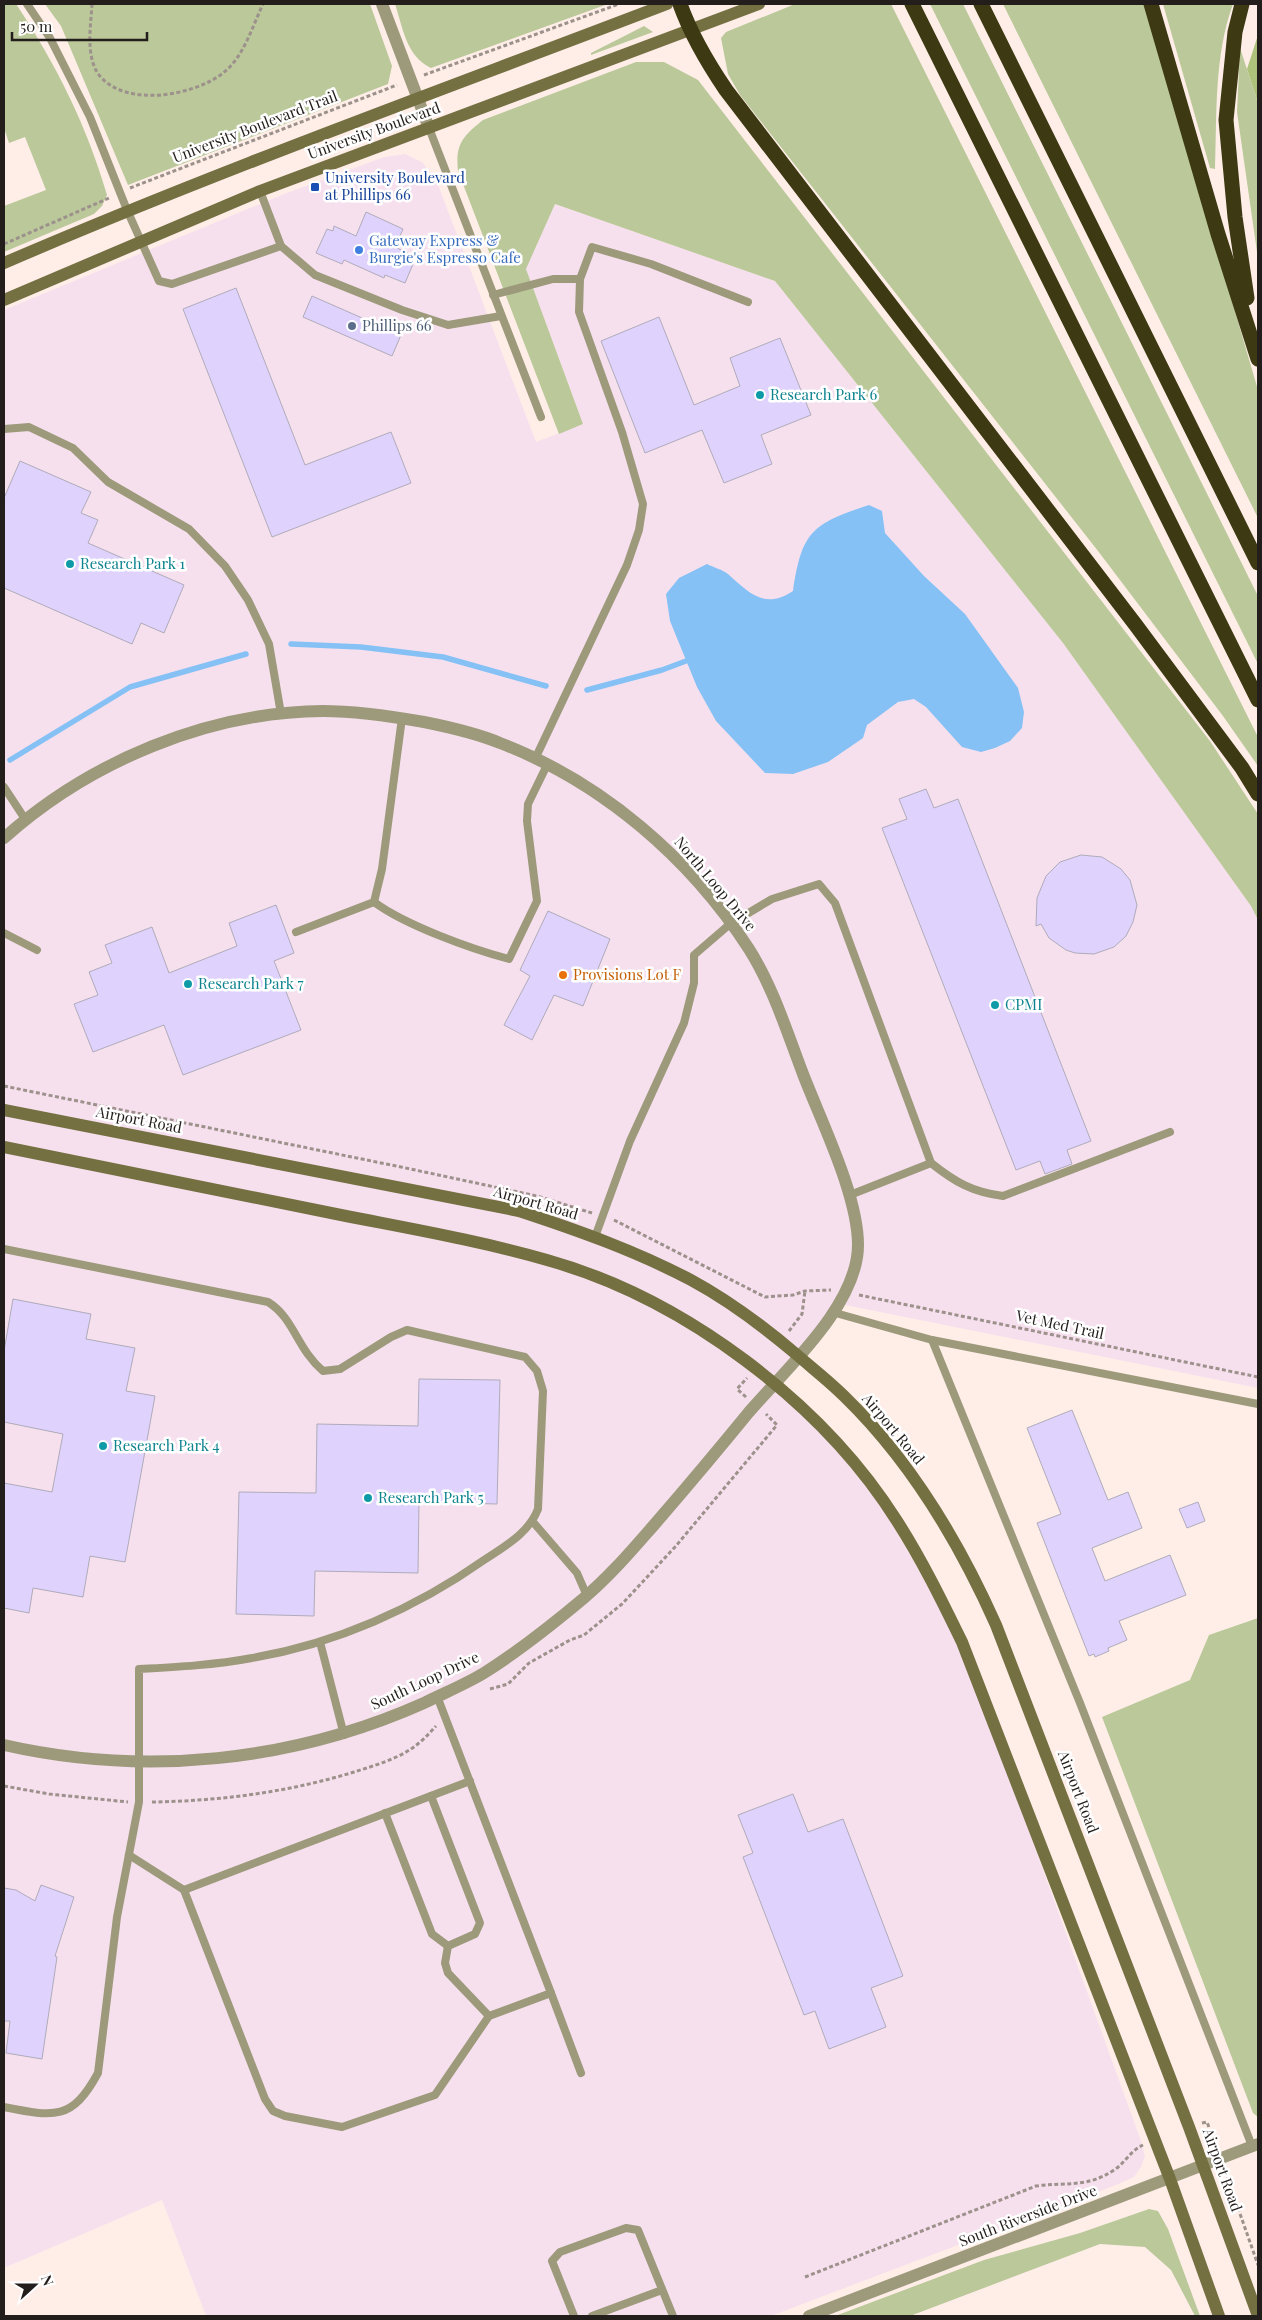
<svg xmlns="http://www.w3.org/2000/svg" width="1262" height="2320" viewBox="0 0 1262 2320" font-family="'Playfair Display',serif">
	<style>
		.commercial { fill: #f7e0ee }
		.green { fill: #bac89a }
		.forest { fill: #afc27c }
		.water { fill: #85c1f5 }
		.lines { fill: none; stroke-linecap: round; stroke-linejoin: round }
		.stream { stroke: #85c1f5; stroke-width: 5.5 }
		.building { fill: #dfd3fd; stroke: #afabba }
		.path { stroke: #9d918c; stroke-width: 3; stroke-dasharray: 4 2.5; stroke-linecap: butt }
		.service { stroke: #9d9a7c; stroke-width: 8 }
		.minor { stroke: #9d9a7c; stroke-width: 12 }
		.secondary { stroke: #747042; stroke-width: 12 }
		.motorway { stroke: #3d3912; stroke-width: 15 }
		.transit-dot { fill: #1a4fb4; stroke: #fff; stroke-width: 2 }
		.shop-dot { fill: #3f7fe0; stroke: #fff; stroke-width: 2 }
		.service-dot { fill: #5c6f8a; stroke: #fff; stroke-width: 2 }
		.culture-dot { fill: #0f9aa8; stroke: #fff; stroke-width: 2 }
		.food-dot { fill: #e8710a; stroke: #fff; stroke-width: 2 }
		.labels { text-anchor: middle; stroke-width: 5; stroke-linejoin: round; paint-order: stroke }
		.street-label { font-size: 15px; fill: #231d1b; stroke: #fff }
		.transit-label { font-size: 15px; fill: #164399; stroke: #fff; text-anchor: start }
		.shop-label { font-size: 15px; fill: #366cbe; stroke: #fff; text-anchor: start }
		.service-label { font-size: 15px; fill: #4e5e75; stroke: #fff; text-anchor: start }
		.culture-label { font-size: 15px; fill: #0d838f; stroke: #fff; text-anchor: start }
		.food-label { font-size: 15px; fill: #c56008; stroke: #fff; text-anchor: start }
	</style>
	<rect width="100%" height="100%" fill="#ffeee8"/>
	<path class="commercial" d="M405 154 422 162 437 182 536 442 583 424 526 269 555 204 775 281 1063 643 1251 906 1258 920V1388L840 1304 776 1386 867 1481 961 1643 1140 2138 1145 2156 1141 2167 1134 2177 1116 2185 771 2316H206L162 2200 4 2268V310L284 194 384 157Z"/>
	<g class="green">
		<path d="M4 4H16C56 64 87 126 107 195L102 206 94 214 4 252V206L46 190 25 137 9 143 4 128Z"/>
		<path d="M45 4H370L392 66 388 84 128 185 61 26Z"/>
		<path d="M395 4H608L431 68C406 56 403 28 395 4Z"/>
		<path d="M795 4H891L1258 737V766L1223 716 1098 551 740 95 728 74 721 38 726 32Z"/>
		<path d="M930 4H963L1258 596V664Z"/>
		<path d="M1003 4H1145L1258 390V518Z"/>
		<path d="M1163 4H1233C1214 56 1217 114 1215 169L1210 168Z"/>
		<path d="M644 26 653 32 591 55V53Z"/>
		<path d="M1240 48 1258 103V259L1237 112Z"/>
		<path d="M636 62H664L698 80 1210 741 1258 814V920L1251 906 1063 643 775 281 555 204 526 269 583 424 559 434 458 171C455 144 463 136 483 120Z"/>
		<path d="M1258 1618V2117L1253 2113 1102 1717 1190 1680 1209 1635Z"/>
		<path d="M1149 2209 1158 2211 1168 2229 1200 2316H1195L1171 2270 1145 2247 1100 2244 910 2316H835L984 2260 1080 2233Z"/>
	</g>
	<path class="forest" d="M1258 35V103L1247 69Z"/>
	<path class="water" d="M869 505 882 511 885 533 924 576 965 614 1018 688 1024 712 1022 728 1010 741 995 748 981 752 962 747 926 707 914 699 898 702 867 725 863 738 828 762 793 774 765 773 716 721 697 687 670 621 666 594 679 578 707 564C713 567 723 570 728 574 749 593 765 610 793 591 802 531 812 524 869 505Z"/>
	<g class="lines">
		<g class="stream">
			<path d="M291 644 361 647 443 657 546 686"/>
			<path d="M587 690 662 670 686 661"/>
			<path d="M10 760 130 687 246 654"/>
		</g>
	</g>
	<g class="building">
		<path d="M366 212 403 229 395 247 416 257 405 283 385 275 384 278 344 260 342 264 316 253 327 229 333 231 334 226 356 236Z"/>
		<path d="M236 288 305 465 391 432 411 483 272 537 183 309Z"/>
		<path d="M312 296 401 335 392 356 303 317Z"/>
		<path d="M659 317 694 405 740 386 730 358 780 338 811 415 761 435 772 464 724 483 702 430 645 453 601 341Z"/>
		<path d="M20 461 91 492 81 513 98 520 88 543 184 585 164 633 141 623 132 644 4 588V498Z"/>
		<path d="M926 789 934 808 958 799 1091 1141 1067 1150 1072 1164 1045 1174 1040 1161 1016 1170 882 828 907 819 899 799Z"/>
		<path d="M1081 855 1102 857 1121 869 1130 880 1137 905 1133 922 1126 936 1114 947 1094 954 1075 953 1066 950 1049 938 1041 924 1036 926 1037 898 1046 876 1060 862Z"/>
		<path d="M276 905 294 953 274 961 301 1030 183 1075 164 1025 93 1052 74 1004 98 995 89 972 112 963 105 945 152 927 169 973 237 946 229 923Z"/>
		<path d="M548 911 610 939 583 1006 554 995 532 1040 504 1025 530 976 520 970Z"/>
		<path d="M13 1299 91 1314 86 1339 135 1348 126 1391 155 1396 125 1562 90 1556 83 1597 33 1588 29 1613 4 1608V1483L52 1492 63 1434 4 1422V1351Z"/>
		<path d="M419 1379 500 1380 497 1504 419 1502 418 1573 315 1571 314 1616 236 1614 239 1492 316 1493 317 1424 418 1426Z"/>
		<path d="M1072 1410 1108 1500 1128 1492 1142 1528 1092 1548 1105 1581 1170 1555 1186 1595 1119 1621 1127 1640 1108 1648 1109 1651 1095 1657 1094 1654 1089 1656 1037 1523 1061 1514 1027 1428Z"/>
		<path d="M1198 1502 1205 1521 1187 1528 1179 1509Z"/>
		<path d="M793 1794 808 1832 843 1819 903 1976 871 1988 886 2027 829 2049 815 2011 804 2015 743 1857 753 1853 738 1815Z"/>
		<path d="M41 1885 74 1897 55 1956 57 1957 42 2059 6 2053 10 2021H4V1888L16 1890 35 1901Z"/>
	</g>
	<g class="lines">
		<g class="path">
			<path d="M92 4C91 25 85 56 99 75 125 108 194 96 223 73 244 57 252 27 263 4"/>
			<path d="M424 75 619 4"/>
			<path d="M130 188 397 85"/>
			<path d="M4 244 109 198"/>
			<path d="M4 1086 401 1167 537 1196 592 1213"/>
			<path d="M614 1220 765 1297 793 1295 805 1291 831 1290"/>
			<path d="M859 1295 1258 1377"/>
			<path d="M789 1331 802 1314 805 1291"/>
			<path d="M746 1397 737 1389 747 1378"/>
			<path d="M490 1689 508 1684 529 1663 570 1640 584 1635 622 1604 675 1547 777 1425 766 1414"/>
			<path d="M4 1786 49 1794 128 1802"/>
			<path d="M152 1802C220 1801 289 1792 354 1772 373 1766 394 1760 411 1749 420 1743 428 1735 436 1726"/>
			<path d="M1202 2123 1207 2122 1215 2144"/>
			<path d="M1225 2171 1258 2265"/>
			<path d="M805 2277 1036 2186C1066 2182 1087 2188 1114 2170 1125 2163 1130 2151 1143 2145"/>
		</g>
		<g class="service">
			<path d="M27 4 50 38 90 117 127 210 159 281 172 284 281 246"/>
			<path d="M429 128 541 417"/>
			<path d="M260 191 281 246 315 275 402 310 448 325 501 316"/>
			<path d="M493 295 553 279H580"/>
			<path d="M4 429 29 427 73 448 108 482 189 529 225 566 248 600 269 644 281 714"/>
			<path d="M535 759 627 565 639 530 643 504 622 432 579 312 580 279 592 247 651 264 748 302"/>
			<path d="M4 787 25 819"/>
			<path d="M374 902C405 925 471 949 509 959L537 901 527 821 528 804 547 765"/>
			<path d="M296 932 374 902 382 869 402 718"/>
			<path d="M4 933 37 950"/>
			<path d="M931 1163C955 1182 972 1192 1003 1196L1170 1132"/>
			<path d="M595 1237 630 1141 684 1023 694 983V955L730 924 772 899 819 884 835 903 931 1163 850 1195"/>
			<path d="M4 1249 268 1302C294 1318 297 1349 323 1371L340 1369 391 1337 407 1330 525 1357 537 1371 543 1391 538 1509C529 1533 505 1546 484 1560 416 1608 335 1644 252 1658 215 1665 177 1667 139 1669V1802L117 1917 98 2073C72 2121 54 2117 4 2107"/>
			<path d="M832 1312 932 1340 1080 1703 1252 2146"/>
			<path d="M932 1340 1258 1404"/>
			<path d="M533 1522 577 1573 587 1596"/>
			<path d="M320 1642 344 1735"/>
			<path d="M431 1796 480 1923 475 1934 448 1946 445 1963 448 1973 489 2016"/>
			<path d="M385 1813 432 1934 448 1946"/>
			<path d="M129 1855 184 1890 265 2099 273 2111 285 2116 342 2127 435 2095 489 2016 551 1993 437 1696"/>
			<path d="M184 1890 470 1781"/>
			<path d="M551 1993 581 2073"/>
			<path d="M574 2316 552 2261 560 2252 626 2228 638 2230 673 2316"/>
			<path d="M592 2316 662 2290"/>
		</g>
		<g class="minor">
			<path d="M382 4 429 128"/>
			<path d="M4 838C89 762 207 712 323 711 357 711 390 716 424 722 449 727 476 733 500 743 602 782 690 858 749 949 773 987 787 1032 803 1074 821 1121 858 1195 858 1245 858 1305 786 1369 749 1412 718 1450 686 1488 654 1525 632 1550 610 1576 584 1598 553 1624 519 1651 484 1673 466 1684 444 1693 424 1703 292 1762 145 1777 4 1745"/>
			<path d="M809 2316 1258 2144"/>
		</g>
		<g class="secondary">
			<path d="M4 263C222 169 445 89 667 4"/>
			<path d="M4 300 260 191 759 4"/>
			<path d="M4 1110 519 1211C577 1230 636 1251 691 1280 728 1300 763 1326 796 1354 812 1368 829 1381 844 1396 910 1460 959 1542 996 1625L1189 2127 1258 2316"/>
			<path d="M4 1147C118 1170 232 1193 346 1216 412 1229 481 1241 547 1260 683 1298 822 1402 897 1521 922 1560 942 1601 962 1642L1170 2179 1219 2316"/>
		</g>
		<g class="motorway">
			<path d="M680 4C691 35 707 62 726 90L1135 624 1242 768 1258 794"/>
			<path d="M912 4 1258 700"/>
			<path d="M981 4 1258 563"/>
			<path d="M1151 4 1218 234 1258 359"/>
			<path d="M1242 4 1235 32 1226 120 1235 217 1247 298"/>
		</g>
	</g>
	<rect class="transit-dot" x="310" y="182" width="10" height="10" rx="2.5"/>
	<circle class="shop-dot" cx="359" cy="250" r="5"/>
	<circle class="service-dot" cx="352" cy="326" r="5"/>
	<g class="culture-dot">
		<circle cx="760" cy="395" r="5"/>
		<circle cx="70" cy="564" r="5"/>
		<circle cx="188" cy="984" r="5"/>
		<circle cx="995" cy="1005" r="5"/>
		<circle cx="103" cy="1446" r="5"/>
		<circle cx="368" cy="1498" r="5"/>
	</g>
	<circle class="food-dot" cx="563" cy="975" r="5"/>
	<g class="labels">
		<g class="street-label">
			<text transform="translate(255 127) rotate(-21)" y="5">University Boulevard Trail</text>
			<text transform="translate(374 131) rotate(-20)" y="5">University Boulevard</text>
			<text transform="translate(715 884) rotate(50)" y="5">North Loop Drive</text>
			<text transform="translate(139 1120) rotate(11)" y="5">Airport Road</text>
			<text transform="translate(536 1203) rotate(16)" y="5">Airport Road</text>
			<text transform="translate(1060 1325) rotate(12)" y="5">Vet Med Trail</text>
			<text transform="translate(893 1429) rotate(50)" y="5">Airport Road</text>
			<text transform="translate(425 1681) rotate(-25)" y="5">South Loop Drive</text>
			<text transform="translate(1078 1792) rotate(69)" y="5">Airport Road</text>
			<text transform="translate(1222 2170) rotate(70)" y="5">Airport Road</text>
			<text transform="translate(1028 2216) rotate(-21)" y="5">South Riverside Drive</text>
		</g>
		<g class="transit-label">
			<text x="325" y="183">University Boulevard<tspan x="325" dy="17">at Phillips 66</tspan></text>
		</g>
		<g class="shop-label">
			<text x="369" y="246">Gateway Express &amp;<tspan x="369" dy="17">Burgie's Espresso Cafe</tspan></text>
		</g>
		<g class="service-label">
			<text x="362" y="331">Phillips 66</text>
		</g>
		<g class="culture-label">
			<text x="770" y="400">Research Park 6</text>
			<text x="80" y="569">Research Park 1</text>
			<text x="198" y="989">Research Park 7</text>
			<text x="1005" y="1010">CPMI</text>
			<text x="113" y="1451">Research Park 4</text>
			<text x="378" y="1503">Research Park 5</text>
		</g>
		<g class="food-label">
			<text x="573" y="980">Provisions Lot F</text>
		</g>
	</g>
	<rect width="1262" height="2320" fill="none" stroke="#231d1b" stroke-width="10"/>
	<g transform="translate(35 2285) rotate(69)" stroke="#ffffff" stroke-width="4" paint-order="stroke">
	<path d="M0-4L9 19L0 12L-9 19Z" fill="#231d1b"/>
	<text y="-8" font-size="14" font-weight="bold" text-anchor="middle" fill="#231d1b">N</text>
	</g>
	<path d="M12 32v8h135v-8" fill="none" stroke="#231d1b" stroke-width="2.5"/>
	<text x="20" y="32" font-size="15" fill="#231d1b" stroke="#ffffff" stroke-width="4" paint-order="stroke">50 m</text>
</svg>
